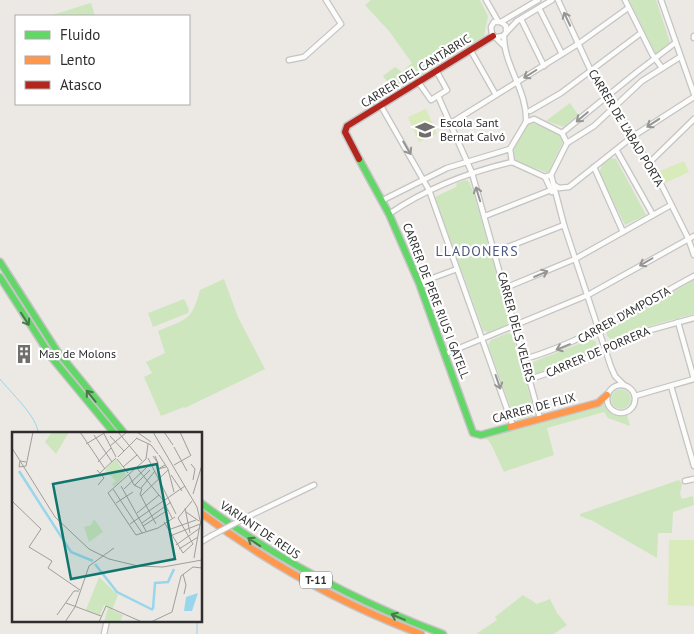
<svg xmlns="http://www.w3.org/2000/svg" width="694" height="634" viewBox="0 0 694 634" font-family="'PT Sans',sans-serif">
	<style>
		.green { fill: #cee6be }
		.pitch { fill: #d9eabb }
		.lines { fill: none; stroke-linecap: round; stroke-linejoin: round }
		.stream { stroke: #99d6ec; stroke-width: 1 }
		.street-casing { stroke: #c5c4c5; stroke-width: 7 }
		.fast-casing { stroke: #c5c4c5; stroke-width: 9 }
		.slow-casing { stroke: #c5c4c5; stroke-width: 9 }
		.jam-casing { stroke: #c5c4c5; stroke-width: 9 }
		.street { stroke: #fcfcfb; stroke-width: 4.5 }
		.fast { stroke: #63d668; stroke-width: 6 }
		.slow { stroke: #ff974d; stroke-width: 6 }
		.jam { stroke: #b3261e; stroke-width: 6 }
		.street-bridge-casing { stroke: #c5c4c5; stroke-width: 7; stroke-linecap: butt }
		.street-bridge { stroke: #fcfcfb; stroke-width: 4.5 }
		.oneway { stroke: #959594 }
		.oneway2 { stroke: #467a48 }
		.labels { text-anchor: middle; stroke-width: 4.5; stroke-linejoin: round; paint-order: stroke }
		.shield { fill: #fff; stroke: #6d6d6d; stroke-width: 1 }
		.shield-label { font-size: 11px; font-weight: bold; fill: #2e2e2e }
		.street-label { font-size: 12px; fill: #2e2e2e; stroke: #fff }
		.poi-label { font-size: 12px; fill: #2e2e2e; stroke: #fff; text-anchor: start }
		.neighbourhood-label { font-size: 14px; letter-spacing: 1px; fill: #4d5680; stroke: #fff }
		.inset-river { fill: none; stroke: #99d6ec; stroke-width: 2.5 }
		.inset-road { fill: none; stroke: #a09e9b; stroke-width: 1 }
		.view { fill: #0f766e; fill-opacity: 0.15; stroke: #0f766e; stroke-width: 2.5 }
		.inset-edge { fill: none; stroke: #2e2e2e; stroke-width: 2.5 }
	</style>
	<rect width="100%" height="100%" fill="#ece8e4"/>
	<g class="green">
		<path d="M371 0H480L488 16 484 36 394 91 383 76 395 67 402 72 412 63 389 31 365 5Z"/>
		<path d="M629 0H656L670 42 669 45 656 54Z"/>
		<path d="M91 3 95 16 52 15Z"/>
		<path d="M570 103 579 116 564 127 546 121Z"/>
		<path d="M531 123C542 125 559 131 563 142L548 173 518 162 513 157C513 146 521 129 531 123Z"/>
		<path d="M611 158 616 159 646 215 625 225 599 173 602 165Z"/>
		<path d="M466 180 469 182 474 194 509 319 507 325 488 333 483 330 435 197 456 187 457 183Z"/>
		<path d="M224 279 238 317 265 369 185 408 184 407 161 416 144 377 152 373 146 362 165 353 158 331C186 319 192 321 200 290Z"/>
		<path d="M694 280V314L653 325 612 341 606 334 608 329Z"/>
		<path d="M184 299 189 310 188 313 153 327 148 313Z"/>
		<path d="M508 333 513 335 534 411 532 416 519 419 514 417 488 345 491 340Z"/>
		<path d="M591 339 596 342 597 348 595 351 538 373H534L531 370 533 362Z"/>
		<circle cx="621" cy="399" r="10"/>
		<path d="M603 404 615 414 627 415 630 426 608 418 604 412 547 428 554 455 509 470 504 472 492 446 488 440 481 437Z"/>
		<path d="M679 480 682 484 680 494 682 499 693 496 694 505 673 512 672 533H658L657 558 593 521 580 516V514Z"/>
		<path d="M523 595 537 604 550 599 557 613 567 625 554 634H476L497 620 495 617Z"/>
	</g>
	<g class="pitch">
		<path d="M426 109 437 134 419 142 408 117Z"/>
		<path d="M684 161 689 172 665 183 660 171Z"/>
		<path d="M669 540H694V606L668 605Z"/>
	</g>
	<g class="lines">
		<g class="stream">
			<path d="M0 379C10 392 38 417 38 433"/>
			<path d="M197 634V620"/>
		</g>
		<g class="street-casing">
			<g id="street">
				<path d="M486 0 498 21"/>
				<path d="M558 0 596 82 654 170 688 238 694 255"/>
				<path d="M625 0 652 54 662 68"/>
				<path d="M661 0 694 94"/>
				<path d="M539 8 562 54"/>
				<path d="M521 19 544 66"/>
				<path d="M501 22 538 0"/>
				<path d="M504 35C503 65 528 91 526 122"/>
				<path d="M694 36V38"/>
				<path d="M497 37 503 36 517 21 552 0"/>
				<path d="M504 46 492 34 491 27 494 22H501L506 26V33"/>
				<path d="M471 51 496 95"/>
				<path d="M289 60 304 57 341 24 326 0"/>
				<path d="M419 83 431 100 447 90 437 72"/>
				<path d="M438 96 472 173 540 418"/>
				<path d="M381 106 429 190 513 426"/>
				<path d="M530 111 561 93 641 33"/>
				<path d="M534 119 562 133 567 143 551 175 545 177 512 162 510 149 526 122Z"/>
				<path d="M451 123 578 44 628 8"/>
				<path d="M562 133 637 72 675 43"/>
				<path d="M567 143 594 126 642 81 680 57"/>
				<path d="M617 151 653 215"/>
				<path d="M649 163 694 119"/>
				<path d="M594 167 623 232"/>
				<path d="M551 175 564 225 611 367 615 376 624 385"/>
				<path d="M545 177 552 192"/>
				<path d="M554 185 559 188 569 187 632 137 694 97"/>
				<path d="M383 200 447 168 510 149"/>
				<path d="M389 214C427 188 469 172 512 162"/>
				<path d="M485 216 551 190"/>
				<path d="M495 252 564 225"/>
				<path d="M419 283 457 269"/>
				<path d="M505 288 575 259 671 205"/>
				<path d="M678 322 694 379"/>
				<path d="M445 354 588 295 694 236"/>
				<path d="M525 359C586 341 638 306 694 276"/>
				<path d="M530 379 570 366 636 334 694 318"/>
				<circle cx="621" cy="399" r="14"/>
				<path d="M671 386 694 466"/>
				<path d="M635 396 694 379"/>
				<path d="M685 481 694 479"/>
				<path d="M245 518 314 485"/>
				<path d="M201 542 211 536"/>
				<path d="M104 634 107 620"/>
			</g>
		</g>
		<g class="fast-casing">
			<g id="fast">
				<path d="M359 159 389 214 419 283 473 433 481 435 510 427"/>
				<path d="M0 262 57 351 124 433"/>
				<path d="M0 277 52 358 114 433"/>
				<path d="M201 503C276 559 355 601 443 634"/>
			</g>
		</g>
		<g class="slow-casing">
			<g id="slow">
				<path d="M510 427 598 403 607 395"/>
				<path d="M201 513C269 564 341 604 421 634"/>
			</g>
		</g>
		<g class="jam-casing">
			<path id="jam" d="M359 159 345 132 347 126 493 36"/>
		</g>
		<use href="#street" class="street"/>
		<use href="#fast" class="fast"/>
		<use href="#slow" class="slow"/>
		<use href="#jam" class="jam"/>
		<g class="street-bridge-casing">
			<path id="street-bridge" d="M211 536 245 518"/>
		</g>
		<use href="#street-bridge" class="street-bridge"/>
	</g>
	<defs><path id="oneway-shaft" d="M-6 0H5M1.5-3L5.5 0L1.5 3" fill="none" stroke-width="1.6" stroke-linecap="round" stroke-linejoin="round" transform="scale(1.25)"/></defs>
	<g class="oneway">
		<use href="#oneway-shaft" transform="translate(567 19) rotate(-115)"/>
		<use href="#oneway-shaft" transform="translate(530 74) rotate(148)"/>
		<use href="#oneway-shaft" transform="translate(582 117) rotate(140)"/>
		<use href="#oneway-shaft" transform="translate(653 123) rotate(147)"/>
		<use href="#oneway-shaft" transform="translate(407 148) rotate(60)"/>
		<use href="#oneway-shaft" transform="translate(478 194) rotate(-107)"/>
		<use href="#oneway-shaft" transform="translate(646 262) rotate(150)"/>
		<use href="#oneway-shaft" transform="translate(541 274) rotate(-23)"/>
		<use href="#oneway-shaft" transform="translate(563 347) rotate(158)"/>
		<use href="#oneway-shaft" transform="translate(498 382) rotate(71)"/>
	</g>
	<g class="oneway2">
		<use href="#oneway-shaft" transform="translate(25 319) rotate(57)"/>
		<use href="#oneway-shaft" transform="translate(91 396) rotate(-129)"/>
		<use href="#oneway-shaft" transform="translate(254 542) rotate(-146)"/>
		<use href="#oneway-shaft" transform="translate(398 617) rotate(-157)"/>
	</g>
	<defs>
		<g id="school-bare" transform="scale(1.5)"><path d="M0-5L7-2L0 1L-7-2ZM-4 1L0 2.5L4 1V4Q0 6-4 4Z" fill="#706f6e" stroke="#fff" stroke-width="2.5" paint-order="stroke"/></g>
		<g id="building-bare" transform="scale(1.5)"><path d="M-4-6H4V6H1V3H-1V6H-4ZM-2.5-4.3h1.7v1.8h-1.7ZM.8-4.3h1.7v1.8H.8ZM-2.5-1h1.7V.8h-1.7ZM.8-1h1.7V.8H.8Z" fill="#706f6e" stroke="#fff" stroke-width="2.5" paint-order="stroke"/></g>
	</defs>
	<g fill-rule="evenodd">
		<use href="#school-bare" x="425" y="130"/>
		<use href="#building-bare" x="24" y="354"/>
	</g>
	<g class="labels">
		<rect class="shield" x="300" y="571.5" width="32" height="17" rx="4"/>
		<g class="shield-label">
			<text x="316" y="584">T-11</text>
		</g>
		<g class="street-label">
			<text transform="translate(416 71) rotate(-32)" y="4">CARRER DEL CANTÀBRIC</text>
			<text transform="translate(626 128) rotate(59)" y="4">CARRER DE L'ABAD PORTA</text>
			<text transform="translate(436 301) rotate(69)" y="4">CARRER DE PERE RIUS I GATELL</text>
			<text transform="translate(624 315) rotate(-29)" y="4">CARRER D'AMPOSTA</text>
			<text transform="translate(516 327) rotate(75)" y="4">CARRER DELS VELERS</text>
			<text transform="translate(598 352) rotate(-23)" y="4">CARRER DE PORRERA</text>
			<text transform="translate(534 408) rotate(-15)" y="4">CARRER DE FLIX</text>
			<text transform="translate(260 530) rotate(34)" y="4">VARIANT DE REUS</text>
		</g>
		<g class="poi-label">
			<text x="440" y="127">Escola Sant<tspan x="440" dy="14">Bernat Calvó</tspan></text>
			<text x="39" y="358">Mas de Molons</text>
		</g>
		<g class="neighbourhood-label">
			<text x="477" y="256">LLADONERS</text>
		</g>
	</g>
	<g transform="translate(12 432)">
		<rect width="190" height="190" fill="#ece8e4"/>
		<path d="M40 0H57L44 22 33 10ZM104 27 114 43 102 54 100 52 104 49 93 38ZM82 87 91 100 77 110 72 95 79 93ZM87 145 106 163 100 178 92 173 88 183 74 178ZM96 176 111 183 108 190H92Z" fill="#cee6be"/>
		<path d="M186 161 180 179H172L174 165Z" fill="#99d6ec"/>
		<path class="inset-river" d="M7 39 59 120 81 129M83 132 105 160 141 178M141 177 143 151 156 150 162 137"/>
		<path class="inset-road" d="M68 0 93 37M91 0 104 25M106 0 130 29M125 0 139 10M141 0 185 75 190 97M152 0 161 13M168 0 179 24M82 3 100 30M98 4 112 19M124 6 139 13 146 22M74 12 94 0M98 14 115 0M162 15 175 39M0 16 43 85 77 117 97 127 126 134 151 135 190 128M147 23 156 37 162 60M141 24 146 31 143 24M106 25 125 6M136 26 164 82M105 27 116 41M14 30 8 29 7 35 14 34 21 0M86 30 99 16M179 32 183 37 181 48M153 33 146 37 154 35M162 33 178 24M111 35 125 23M124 35 151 68 160 86M85 38 92 46 86 53M88 41 104 26M116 43 96 61 124 103 146 96 163 85M116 43 134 27 136 12M117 43 122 53 130 57 128 62 144 92M159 43 170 59M123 53 138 38M109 54 134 99M129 56 143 39M101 57 130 101M112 57 135 35M181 62 190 33M129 64 156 38M0 69 29 97 17 115 40 129 36 136 68 158M104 71 121 60M173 76 178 101M174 80 187 89M125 81 147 63M166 86 180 69M152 90 171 121 181 112 166 86M130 91 159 70M118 92 173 54M131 94 156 78M156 98 184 88M158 104 188 92 182 126M164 113 188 96M167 117 186 105M171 142 174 153 172 162M54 171 89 184M45 183 62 159H67M53 190 63 175 77 134 102 116M87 190 94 174 130 190M139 190 160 180 169 144 181 135 190 136"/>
		<path class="view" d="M145 32 163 127 59 147 41 52Z"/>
		<rect width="190" height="190" class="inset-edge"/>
	</g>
	<rect x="15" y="15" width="175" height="90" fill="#ffffff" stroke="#ababab"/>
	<rect x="25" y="31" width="25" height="8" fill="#63d668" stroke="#ababab"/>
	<text x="60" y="40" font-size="15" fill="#2e2e2e">Fluido</text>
	<rect x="25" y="56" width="25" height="8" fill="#ff974d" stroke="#ababab"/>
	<text x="60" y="65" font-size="15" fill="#2e2e2e">Lento</text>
	<rect x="25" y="81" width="25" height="8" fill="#b3261e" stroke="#ababab"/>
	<text x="60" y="90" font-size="15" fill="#2e2e2e">Atasco</text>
</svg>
